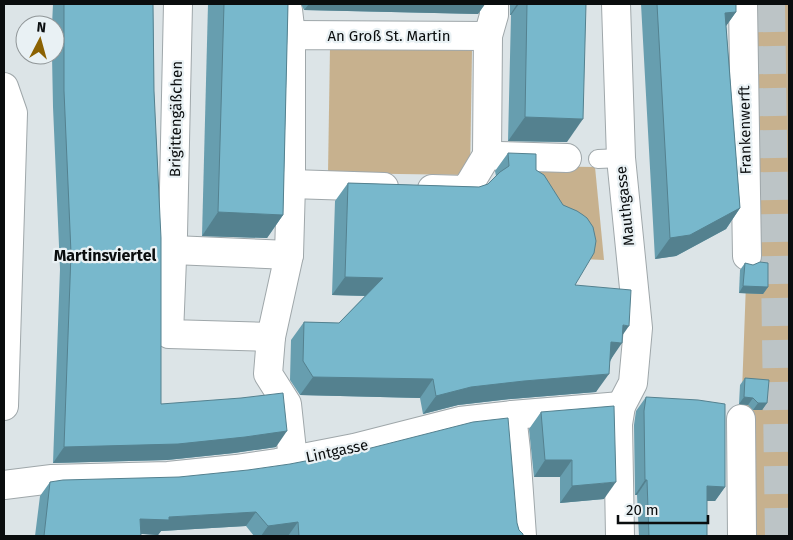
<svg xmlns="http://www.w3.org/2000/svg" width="793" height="540" viewBox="0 0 793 540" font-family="'Fira Sans',sans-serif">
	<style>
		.green { fill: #c7b18e }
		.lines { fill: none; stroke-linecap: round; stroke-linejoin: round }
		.primary-tunnel { stroke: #bcc4c6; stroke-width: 28; stroke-dasharray: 28 14; stroke-linecap: butt }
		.lane-casing { stroke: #9fa7aa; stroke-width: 20 }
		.street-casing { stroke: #9fa7aa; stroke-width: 30 }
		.lane { stroke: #fff; stroke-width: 18 }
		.street { stroke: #fff; stroke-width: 28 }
		.wall { fill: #679eaf }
		.shaded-wall { fill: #54818f }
		.building { fill: #78b8cc; stroke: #54818f }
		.labels { text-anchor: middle; stroke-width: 4.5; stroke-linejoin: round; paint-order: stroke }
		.street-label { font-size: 15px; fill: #0a0d0e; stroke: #e9f1f4 }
		.neighbourhood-label { font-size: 16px; font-weight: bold; fill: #0a0d0e; stroke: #e9f1f4 }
	</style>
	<rect width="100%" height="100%" fill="#dce4e7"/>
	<g class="green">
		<path d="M743 4H789V536H742L741 419 747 256Z"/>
		<path d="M330 47 472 50 470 175 328 173Z"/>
		<path d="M523 166 595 167 604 260 583 259Z"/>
	</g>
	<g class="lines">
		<path class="primary-tunnel" d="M771 4 779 536"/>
		<g class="lane-casing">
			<path id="lane" d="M598 159 621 158"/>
		</g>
		<g class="street-casing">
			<g id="street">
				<path d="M178 4 173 234 169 334 271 337 289 255 291 184V35L488 36"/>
				<path d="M616 4 621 158 638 328 633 383 621 406 618 424 620 536"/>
				<path d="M743 4 747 256"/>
				<path d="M288 10 291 35"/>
				<path d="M4 87 13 113 4 406"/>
				<path d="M487 155 488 36 494 15V4"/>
				<path d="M498 156 567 158"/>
				<path d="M291 184 384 187"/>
				<path d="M432 189 466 190 487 155H492"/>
				<path d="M173 250 289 255"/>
				<path d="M271 337 268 374 287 404 293 460"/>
				<path d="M512 415 516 450 522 536"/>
				<path d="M741 419 742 536"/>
				<path d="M4 485 52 479 168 476 236 469 277 463 354 448 460 421 512 415 621 406"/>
			</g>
		</g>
		<use href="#lane" class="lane"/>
		<use href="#street" class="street"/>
	</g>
	<g class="wall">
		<path d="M53 4H153L154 91 161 404 276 447 234 453 167 460 53 463 60 269 53 107 52 55H55V25H52Z"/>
		<path d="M208 4H288L283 215 267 238 202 236Z"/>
		<path d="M301 4H485L478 14 304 10Z"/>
		<path d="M510 4H586L567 142 508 141 511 15H510Z"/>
		<path d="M641 4H736V12L726 26 740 208 726 229 676 256 655 259Z"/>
		<path d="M508 153 536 170 575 285 623 334 596 392 511 399 458 405 423 414 420 398 300 395 290 380 291 340 304 322 339 323 365 296 332 295 335 201 348 183 479 187 488 184 496 176 495 171Z"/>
		<path d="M745 263 768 287 763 294 739 293 740 270Z"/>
		<path d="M745 378 767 403 762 410H753L748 405 739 404 740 385Z"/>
		<path d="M646 397 725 487 715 501H707V536H639L637 495H635L634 425 636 411Z"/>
		<path d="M541 412 604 499 560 503V477H534L529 429Z"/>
		<path d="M50 482 517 523 519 530 523 536H254L246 526 161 531 158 535 141 534V536H35L40 496Z"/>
	</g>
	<g class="shaded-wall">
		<path d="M309 4H485L478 14 304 10Z"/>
		<path d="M517 4H519L511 15H510Z"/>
		<path d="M736 12 721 33 725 13Z"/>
		<path d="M525 117 583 119 567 142 508 141Z"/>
		<path d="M740 208 726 229 676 256 655 259 670 238Z"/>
		<path d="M218 212 283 215 267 238 202 236Z"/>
		<path d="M345 277 383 278 370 296 332 295Z"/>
		<path d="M743 286 768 287 763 294 739 293Z"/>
		<path d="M623 325 629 326 617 343H622L609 362 598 361Z"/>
		<path d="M609 374 596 392 511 399 458 405 423 414 436 396 471 387 524 381Z"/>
		<path d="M313 377 433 379 420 398 300 395Z"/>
		<path d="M744 397 753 398 748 405 739 404Z"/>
		<path d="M758 403H767L762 410H753Z"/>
		<path d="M287 431 276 447 234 453 167 460 53 463 64 447Z"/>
		<path d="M545 460H572L560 477H534Z"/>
		<path d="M645 480H647L637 495H635Z"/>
		<path d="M616 482 604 499 560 503 572 486Z"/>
		<path d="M707 486 725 487 715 501H697Z"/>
		<path d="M256 512 246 526 161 531 158 535 130 533 140 519Z"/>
		<path d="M298 522 288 536H261L268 526Z"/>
	</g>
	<g class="building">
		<path d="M64 4H153L154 91 161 238V404L241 398 283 393 287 431 245 437 178 444 64 447 71 253 64 91Z"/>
		<path d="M224 4H288L283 215 218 212Z"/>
		<path d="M527 4H586L583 119 525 117Z"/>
		<path d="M657 4H736V12L725 13 740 208 690 235 670 238Z"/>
		<path d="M508 153 536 154V170L544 175 563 205 577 211 583 215 587 218 593 227 596 241 594 253 575 285 631 290 629 326 623 325 622 343 611 342 609 374 524 381 471 387 436 396 433 379 313 377 303 361 304 322 339 323 383 278 345 277 348 183 479 187 488 184 500 172 509 166Z"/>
		<path d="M760 262 768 263V287L743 286 745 263 753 265Z"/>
		<path d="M745 378 769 380 767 403H758L753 398 744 397Z"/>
		<path d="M646 397 698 400 725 404V487L707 486V536H649L647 480H645L644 411Z"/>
		<path d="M614 406 616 482 572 486V460H545L541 412Z"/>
		<path d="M508 418 517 523 519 530 523 534V536H299L298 522 268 526 256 512 169 517V520L140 519 141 536H44L50 482 63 480 179 477 248 470 290 464 367 449 473 422Z"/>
	</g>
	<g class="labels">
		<g class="street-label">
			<text x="389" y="41">An Groß St. Martin</text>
			<text transform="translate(176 119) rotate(-89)" y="5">Brigittengäßchen</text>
			<text transform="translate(745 130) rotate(-91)" y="5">Frankenwerft</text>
			<text transform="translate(625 206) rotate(-96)" y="5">Mauthgasse</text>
			<text transform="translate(337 451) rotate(-12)" y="5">Lintgasse</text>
		</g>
		<g class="neighbourhood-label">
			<text x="105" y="261">Martinsviertel</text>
		</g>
	</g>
	<rect width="793" height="540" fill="none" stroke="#0a0d0e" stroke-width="10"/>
	<g transform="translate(40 40) rotate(6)"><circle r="24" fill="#e9f1f4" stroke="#909698"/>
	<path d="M0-4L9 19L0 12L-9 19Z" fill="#8b6202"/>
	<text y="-8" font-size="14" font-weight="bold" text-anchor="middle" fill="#0a0d0e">N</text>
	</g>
	<path d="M618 515v8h90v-8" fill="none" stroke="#0a0d0e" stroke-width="2.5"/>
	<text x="626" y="515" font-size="15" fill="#0a0d0e" stroke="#e9f1f4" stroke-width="4" paint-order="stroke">20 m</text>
</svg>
